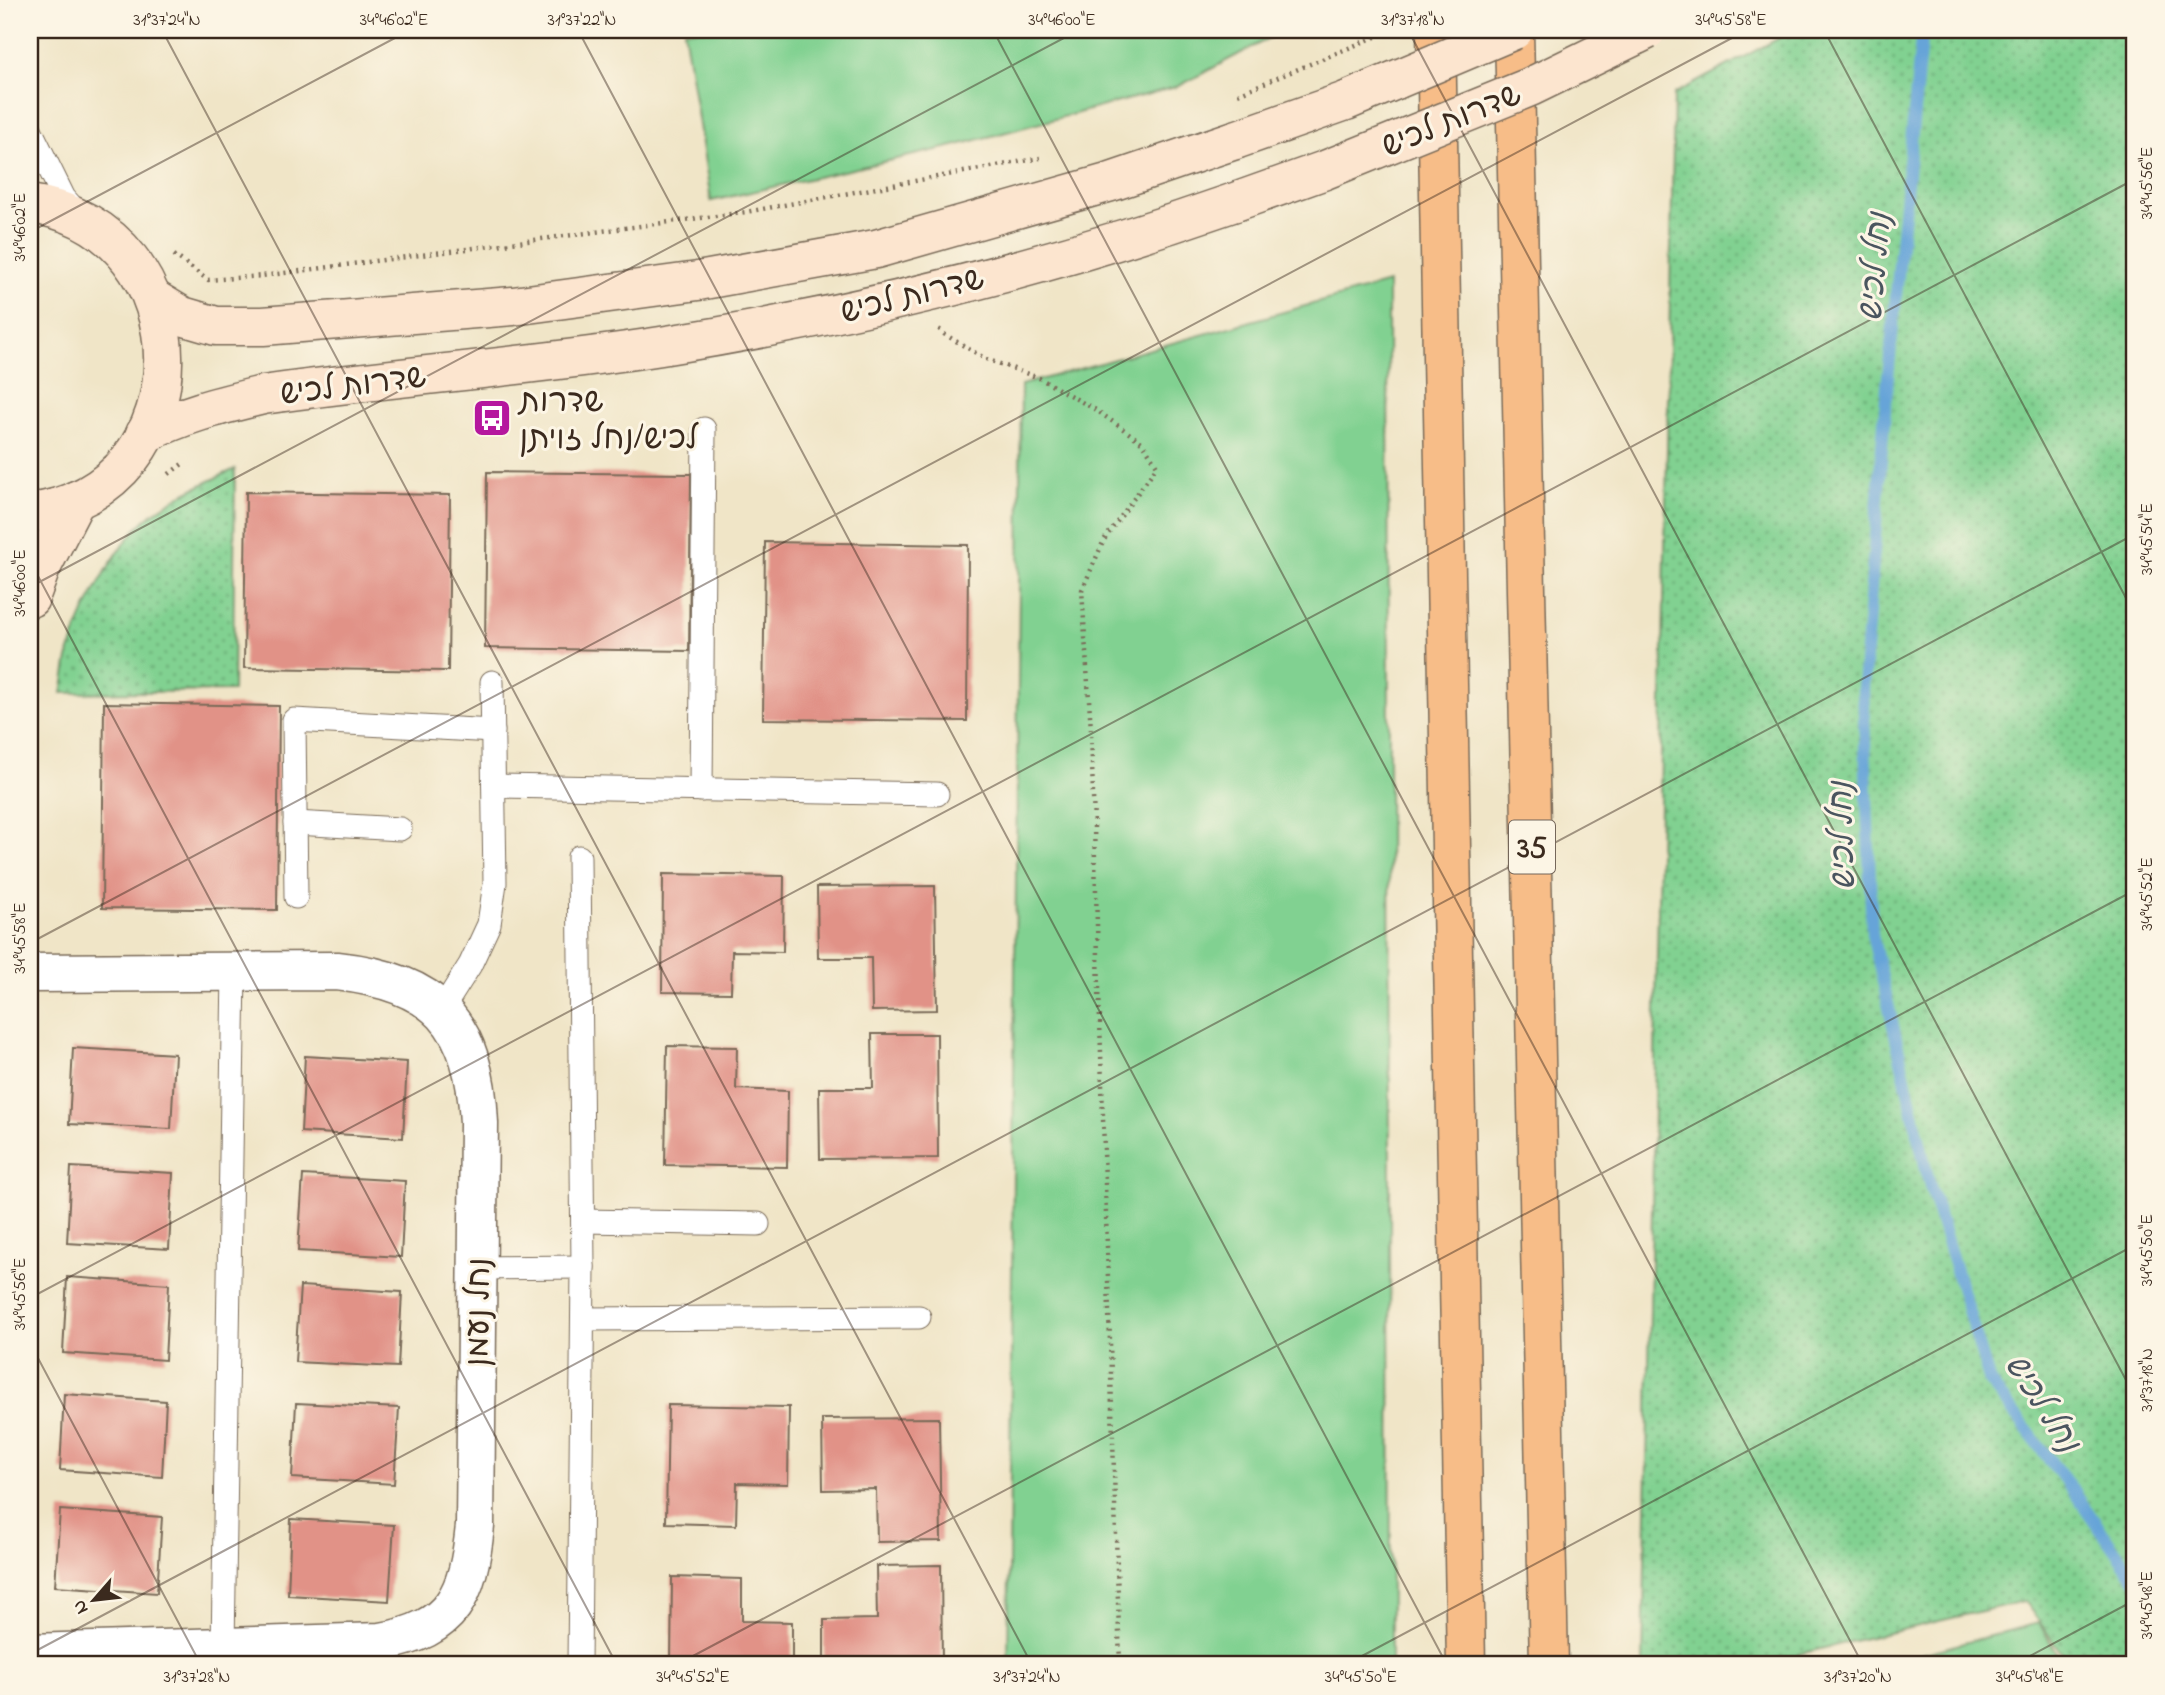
<svg xmlns="http://www.w3.org/2000/svg" width="2165" height="1695" viewBox="0 0 2165 1695" font-family="'Indie Flower','Playpen Sans Hebrew',sans-serif">
	<style>
		.green { fill: #81d191; stroke: #5e7e58; stroke-width: 2 }
		.park { fill: url(#park-dots); stroke: #5e7e58; stroke-width: 2 }
		.lines { fill: none; stroke-linecap: round; stroke-linejoin: round }
		.stream { stroke: #66a4d8; stroke-width: 12 }
		.building { fill: #e19287 }
		.lane-casing { stroke: #7a6b59; stroke-width: 25 }
		.street-casing { stroke: #7a6b59; stroke-width: 41 }
		.secondary-casing { stroke: #7a6b59; stroke-width: 41 }
		.highway-casing { stroke: #7a6b59; stroke-width: 41 }
		.path { stroke: #7a6b59; stroke-width: 4.5; stroke-dasharray: 2 5; stroke-linecap: butt }
		.lane { stroke: #fff; stroke-width: 23 }
		.street { stroke: #fff; stroke-width: 38 }
		.secondary { stroke: #fce5cf; stroke-width: 38 }
		.highway { stroke: #f7bd88; stroke-width: 38 }
		.secondary-bridge-casing { stroke: #7a6b59; stroke-width: 41; stroke-linecap: butt }
		.secondary-bridge { stroke: #fce5cf; stroke-width: 38 }
		.ticks { fill: none; stroke: #3b2a1e; stroke-width: 2; stroke-opacity: 0.45 }
		.labels { text-anchor: middle; stroke-width: 6; stroke-linejoin: round; paint-order: stroke }
		.shield { fill: #fcf5e5; stroke: #75675a; stroke-width: 2 }
		.shield-label { font-size: 30px; font-weight: bold; fill: #3b2a1e }
		.street-label { font-size: 32px; fill: #3b2a1e; stroke: #fcf5e5 }
		.poi-label { font-size: 32px; fill: #3b2a1e; stroke: #fcf5e5; text-anchor: start }
		.water-label { font-size: 33px; font-style: italic; fill: #4a555f; stroke: #fcf5e5 }
		.neatline { fill: none; stroke: #3b2a1e; stroke-width: 2.5 }
		.ticks-label { font-size: 18px; text-anchor: middle; fill: #3b2a1e }
	</style>
	<defs>
		<pattern id="park-dots" width="8" height="8" patternUnits="userSpaceOnUse" patternTransform="scale(1.75)"><rect width="8" height="8" fill="#81d191"/><path d="M2 2h.1M6 6h.1" fill="none" stroke="#6baa76" stroke-width="1.8" stroke-linecap="round"/></pattern>
	</defs>
	<rect width="100%" height="100%" fill="#fcf5e5"/>
	<filter id="ink" filterUnits="userSpaceOnUse"><feTurbulence type="fractalNoise" baseFrequency=".0143" numOctaves="2"/><feDisplacementMap in="SourceGraphic" scale="14" xChannelSelector="R" yChannelSelector="G"/><feConvolveMatrix kernelMatrix="1 2 1 2 8 2 1 2 1" color-interpolation-filters="sRGB"/></filter>
	<filter id="wash" filterUnits="userSpaceOnUse"><feTurbulence type="fractalNoise" baseFrequency=".00686" numOctaves="4" result="noise"/><feDisplacementMap in="SourceGraphic" scale="28" xChannelSelector="R" yChannelSelector="G"/><feGaussianBlur stdDeviation="1.57" result="paint"/><feColorMatrix in="noise" values="0 0 0 0 0 0 0 0 0 0 0 0 0 0 0 0 0 1.4 0 .05"/><feComposite in="paint" operator="in"/></filter>
	<g filter="url(#wash)">
		<rect width="100%" height="100%" fill="#f0e5c7"/>
		<g class="green">
			<path d="M684 30H1277V34L1179 86 954 146 711 201Z"/>
			<path d="M1388 283 1391 1665H1008L1021 385Z"/>
			<path d="M2039 1623 2064 1665H1881Z"/>
		</g>
		<g class="park">
			<path d="M1794 30H2135V1665H2071L2024 1601 1752 1665H1643L1674 94Z"/>
			<path d="M235 469 233 691 62 693C65 679 66 664 70 651 81 610 115 548 145 520 167 499 208 482 235 469Z"/>
		</g>
		<g class="lines">
			<path class="stream" d="M1922 30 1886 398 1863 688 1872 934 1929 1182 1990 1382 2072 1489 2135 1579"/>
		</g>
		<g id="blocks">
			<g class="building">
				<path d="M487 472 691 474 689 651 485 648Z"/>
				<path d="M246 492 450 495 448 671 244 668Z"/>
				<path d="M765 542 968 545 967 721 763 719Z"/>
				<path d="M104 703 279 706 277 910 102 908Z"/>
				<path d="M663 874 784 876 783 952 732 951 731 993 662 992Z"/>
				<path d="M935 886 937 1010 872 1011 871 958H818L817 887Z"/>
				<path d="M872 1034H937L938 1158 820 1159 819 1088H873Z"/>
				<path d="M667 1046 737 1047 736 1089 788 1091 787 1167 665 1165Z"/>
				<path d="M73 1048 175 1054 171 1129 69 1124Z"/>
				<path d="M305 1056 407 1062 403 1138 301 1132Z"/>
				<path d="M71 1167 173 1173 169 1249 67 1243Z"/>
				<path d="M303 1175 405 1181 401 1257 298 1251Z"/>
				<path d="M67 1277 169 1284 165 1360 63 1353Z"/>
				<path d="M300 1286 402 1292 398 1367 295 1362Z"/>
				<path d="M64 1394 166 1401 162 1477 60 1470Z"/>
				<path d="M296 1403 399 1408 394 1484 292 1478Z"/>
				<path d="M668 1405 789 1407 788 1484 737 1483 736 1525 666 1523Z"/>
				<path d="M939 1418 941 1541 877 1542 876 1489 823 1490 822 1419Z"/>
				<path d="M60 1510 162 1517 157 1593 55 1586Z"/>
				<path d="M291 1519 394 1525 389 1601 288 1595Z"/>
				<path d="M941 1565 942 1665H824V1620L877 1619 876 1566Z"/>
				<path d="M672 1577 742 1579V1621L792 1622V1665H671Z"/>
			</g>
		</g>
	</g>
	<g filter="url(#ink)">
		<use href="#blocks" fill-opacity="0" stroke="#7a6b59" stroke-width="2"/>
		<g class="lines">
			<g class="lane-casing">
				<g id="lane">
					<path d="M30 129 64 198 81 217"/>
					<path d="M494 786 937 794"/>
					<path d="M701 790 704 429"/>
					<path d="M295 823 400 829"/>
					<path d="M296 897 294 720 493 731"/>
					<path d="M441 1011 470 965 489 924 495 883 492 682"/>
					<path d="M583 1221 758 1224"/>
					<path d="M478 1268 583 1267"/>
					<path d="M583 1319 919 1317"/>
					<path d="M223 1647 234 972"/>
					<path d="M579 1665 583 1267 579 857"/>
				</g>
			</g>
			<g class="street-casing">
				<path id="street" d="M30 973 337 971C437 982 475 1023 479 1123L475 1526C468 1595 454 1629 381 1642L30 1653"/>
			</g>
			<g class="secondary-casing">
				<g id="secondary">
					<path d="M30 204C207 228 208 491 30 513"/>
					<path d="M152 298 182 316 216 326H263L513 306 698 281 876 249 1111 182 1235 140"/>
					<path d="M145 434C183 414 222 405 263 395 395 376 529 367 661 346 856 315 1050 267 1235 202"/>
					<path d="M30 598 41 568 76 500"/>
				</g>
			</g>
			<g class="highway-casing">
				<g id="highway">
					<path d="M1436 30 1466 1665"/>
					<path d="M1514 30 1549 1665"/>
				</g>
			</g>
			<g class="path">
				<path d="M1238 94 1392 30"/>
				<path d="M174 255 208 280 262 276 746 212 1040 158"/>
				<path d="M939 329 944 334 986 359 1039 378 1096 410 1143 443 1157 466 1104 540 1082 590 1091 731 1120 1665"/>
				<path d="M169 474 185 462"/>
			</g>
			<use href="#lane" class="lane"/>
			<use href="#street" class="street"/>
			<use href="#secondary" class="secondary"/>
			<use href="#highway" class="highway"/>
			<g class="secondary-bridge-casing">
				<g id="secondary-bridge">
					<path d="M1235 140 1346 101 1514 30"/>
					<path d="M1235 202 1325 170 1530 87 1647 30"/>
				</g>
			</g>
			<use href="#secondary-bridge" class="secondary-bridge"/>
		</g>
	</g>
	<path class="ticks" d="M162 30 1032 1665M578 30 1447 1665M993 30 1863 1665M1408 30 2135 1397M1824 30 2135 615M30 232 410 30M30 561 617 1665M30 587 1079 30M30 943 1747 30M30 1298 2135 179M30 1343 201 1665M30 1654 2135 534M676 1665 2135 890M1345 1665 2135 1245M2013 1665 2135 1600"/>
	<defs>
		<g id="bus-square" transform="scale(2.0125)"><rect x="-9" y="-9" width="18" height="18" rx="4" fill="#b5179e" stroke="#fcf5e5"/><path d="M-5-6H5V4H4V6H2V4H-2V6H-4V4H-5ZM-3.5-4V0h7V-4ZM-3.5 1.2v1.5H-2V1.2ZM2 1.2v1.5H3.5V1.2Z" fill="#fff"/></g>
	</defs>
	<g fill-rule="evenodd">
		<use href="#bus-square" x="492" y="418"/>
	</g>
	<g class="labels">
		<rect class="shield" x="1509" y="820.5" width="46" height="53" rx="5"/>
		<g class="shield-label">
			<text x="1532" y="857">35</text>
		</g>
		<g class="street-label">
			<text transform="translate(1451 119) rotate(-22)" y="11">שדרות לכיש</text>
			<text transform="translate(912 294) rotate(-14)" y="11">שדרות לכיש</text>
			<text transform="translate(353 384) rotate(-7)" y="11">שדרות לכיש</text>
			<text transform="translate(477 1312) rotate(-89)" y="11">נחל נעמן</text>
		</g>
		<g class="poi-label">
			<text x="519" y="411">שדרות<tspan x="519" dy="37">לכיש/נחל זויתן</tspan></text>
		</g>
		<g class="water-label">
			<text transform="translate(1873 267) rotate(-85)" y="12">נחל לכיש</text>
			<text transform="translate(1840 836) rotate(-92)" y="12">נחל לכיש</text>
			<text transform="translate(2044 1402) rotate(57)" y="12">נחל לכיש</text>
		</g>
	</g>
	<rect width="2165" height="1695" fill="none" stroke="#fcf5e5" stroke-width="77"/>
	<g transform="translate(94 1600) rotate(242)" stroke="#fcf5e5" stroke-width="5" paint-order="stroke">
	<path d="M0-5L12 26L0 18L-12 26Z" fill="#3b2a1e"/>
	<text y="-10" font-size="19" font-weight="bold" text-anchor="middle" fill="#3b2a1e">N</text>
	</g>
	<rect x="38" y="38" width="2088" height="1618" class="neatline"/>
	<g class="ticks-label">
		<text x="167" y="25">31°37'24"N</text>
		<text x="394" y="25">34°46'02"E</text>
		<text x="582" y="25">31°37'22"N</text>
		<text x="1062" y="25">34°46'00"E</text>
		<text x="1413" y="25">31°37'18"N</text>
		<text x="1731" y="25">34°45'58"E</text>
		<text transform="translate(2146 183) rotate(-90)" y="6">34°45'56"E</text>
		<text transform="translate(19 227) rotate(-90)" y="6">34°46'02"E</text>
		<text transform="translate(2146 539) rotate(-90)" y="6">34°45'54"E</text>
		<text transform="translate(19 583) rotate(-90)" y="6">34°46'00"E</text>
		<text transform="translate(2146 894) rotate(-90)" y="6">34°45'52"E</text>
		<text transform="translate(19 938) rotate(-90)" y="6">34°45'58"E</text>
		<text transform="translate(2146 1250) rotate(-90)" y="6">34°45'50"E</text>
		<text transform="translate(19 1294) rotate(-90)" y="6">34°45'56"E</text>
		<text transform="translate(2146 1380) rotate(-90)" y="6">31°37'18"N</text>
		<text transform="translate(2146 1605) rotate(-90)" y="6">34°45'48"E</text>
		<text x="197" y="1682">31°37'28"N</text>
		<text x="693" y="1682">34°45'52"E</text>
		<text x="1027" y="1682">31°37'24"N</text>
		<text x="1361" y="1682">34°45'50"E</text>
		<text x="1858" y="1682">31°37'20"N</text>
		<text x="2030" y="1682">34°45'48"E</text>
	</g>
</svg>
